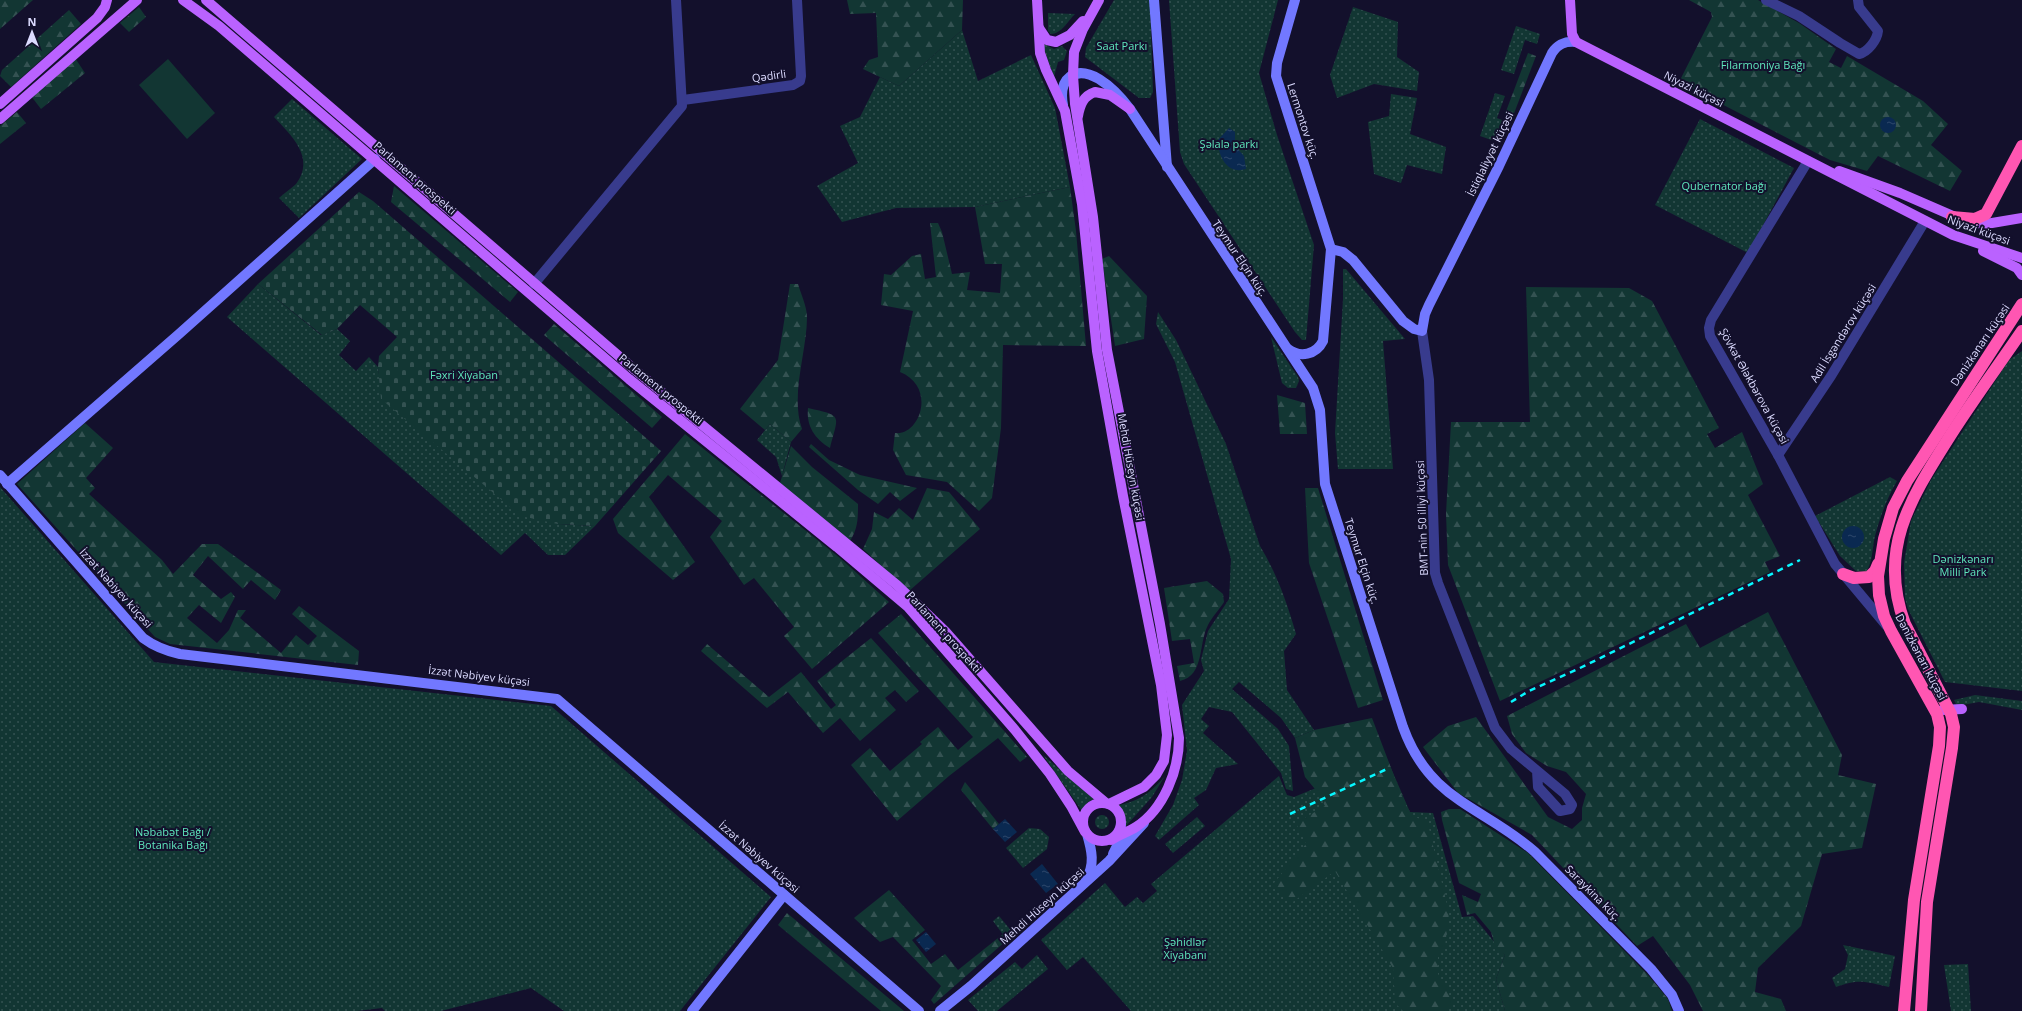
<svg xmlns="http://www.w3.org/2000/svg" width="2022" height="1011" viewBox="0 0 2022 1011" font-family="'Open Sans',sans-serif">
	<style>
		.grass { fill: url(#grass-dots) }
		.forest { fill: url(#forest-firs) }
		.cemetery { fill: url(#cemetery-stones) }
		.garden { fill: #123633 }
		.water { fill: url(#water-ripples) }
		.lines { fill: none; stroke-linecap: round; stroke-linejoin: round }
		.street { stroke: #383b8d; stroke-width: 10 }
		.secondary { stroke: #7278ff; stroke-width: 10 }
		.primary { stroke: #ba62ff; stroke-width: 10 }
		.highway { stroke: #ff56b2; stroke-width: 12 }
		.rail { stroke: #07f7ff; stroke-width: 2.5; stroke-dasharray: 6 5; stroke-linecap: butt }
		.labels { text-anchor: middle; stroke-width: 4; stroke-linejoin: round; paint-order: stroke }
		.park-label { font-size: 11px; fill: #5fe7bc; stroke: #13102c }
		.street-label { font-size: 11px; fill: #dcdbff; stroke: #13102c }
	</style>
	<defs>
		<pattern id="grass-dots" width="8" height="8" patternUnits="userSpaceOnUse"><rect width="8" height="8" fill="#123633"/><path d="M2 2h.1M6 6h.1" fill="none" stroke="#345252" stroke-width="1.8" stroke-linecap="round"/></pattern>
		<pattern id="forest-firs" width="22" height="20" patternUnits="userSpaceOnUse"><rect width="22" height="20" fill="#123633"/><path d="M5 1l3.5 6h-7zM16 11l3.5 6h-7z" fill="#345252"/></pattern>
		<pattern id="cemetery-stones" width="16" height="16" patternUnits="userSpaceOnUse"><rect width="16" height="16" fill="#123633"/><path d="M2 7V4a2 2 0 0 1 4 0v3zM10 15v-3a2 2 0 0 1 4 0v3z" fill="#345252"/></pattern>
		<pattern id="water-ripples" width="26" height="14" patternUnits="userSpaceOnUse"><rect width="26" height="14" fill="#0a2951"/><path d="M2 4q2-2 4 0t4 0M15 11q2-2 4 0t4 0" fill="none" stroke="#2d476b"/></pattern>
	</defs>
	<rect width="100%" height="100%" fill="#13102c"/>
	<g class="grass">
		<path d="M1114 0H1150L1153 92 1150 98H1139L1085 57 1086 48Z"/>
		<path d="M1169 0H1278L1259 73 1277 135 1314 245 1306 340H1302L1295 332 1184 164 1180 152Z"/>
		<path d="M1353 7 1398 22 1397 57 1419 72 1417 91 1374 84 1337 98 1330 75Z"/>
		<path d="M1048 13 1075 14C1068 21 1061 34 1051 34L1048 31Z"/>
		<path d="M1516 26 1540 34 1537 44 1525 40 1514 74 1501 70Z"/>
		<path d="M962 30 978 81 1031 55 1055 108 1070 187 975 207 896 208 842 222 817 186 858 163 840 126 860 117 880 77 899 86Z"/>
		<path d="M1042 43 1054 49 1062 46 1067 51 1064 60 1058 62 1054 77Z"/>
		<path d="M1495 93 1505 96 1497 118 1507 122 1500 143 1480 136Z"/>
		<path d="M1391 94 1417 98 1410 134 1446 147 1442 174 1407 165 1401 183 1374 174 1368 122 1389 116Z"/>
		<path d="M292 99 362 159 299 218 279 198C284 193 291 189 296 184 316 158 291 135 274 117Z"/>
		<path d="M1700 119 1794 168 1748 253 1655 205Z"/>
		<path d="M1343 269H1346L1405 339 1383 341 1393 469H1338L1335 433 1343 299Z"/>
		<path d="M258 284 321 335 337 329 350 341 339 355 356 371 369 357 378 367 382 399 558 524 595 526 565 555H548L525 533 501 555 227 317Z"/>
		<path d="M1158 312 1176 340 1226 444 1260 546C1277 574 1287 603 1296 634L1284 651 1287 690 1314 730 1295 738 1281 718 1239 682 1232 689 1278 729 1289 746 1293 791 1286 789 1281 773 1232 712 1209 707 1201 719 1209 726 1203 733 1238 764 1216 768 1206 790 1194 798 1199 805 1159 840 1155 836 1173 805 1182 780 1187 751 1182 705 1204 671 1201 660 1208 631 1229 599 1231 559 1175 362 1156 324Z"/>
		<path d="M1271 337 1298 377 1299 381 1296 388H1288L1282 383Z"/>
		<path d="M2022 351V691L1945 682 1908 609 1905 598 1904 563 1911 521 1931 480 2009 360Z"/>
		<path d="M770 424 791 442 782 476 776 457 757 440Z"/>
		<path d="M1890 477 1897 481C1887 498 1880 517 1875 536 1872 548 1873 562 1866 572L1856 571 1840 556 1815 516Z"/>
		<path d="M0 487 154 662 551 706 771 897 680 1011H564L531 988 441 1011H385L382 1008 357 1011H0Z"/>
		<path d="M1975 695 2022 701V710L1979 702 1957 706 1954 700Z"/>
		<path d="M1043 755 1094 799 1088 802 1082 811Z"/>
		<path d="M1387 759 1410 812 1433 813 1462 917 1473 916 1505 955 1496 979 1505 1011H1131L1083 957 1067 970 1041 940 1105 883 1125 907 1137 897 1143 903 1157 891 1151 884 1279 776 1287 795 1294 797Z"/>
		<path d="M1165 776 1152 797 1126 826 1124 814 1119 805C1140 801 1151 792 1165 776Z"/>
		<circle cx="1102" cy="822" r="7"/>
		<path d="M1197 817 1205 826 1173 853 1165 844Z"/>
		<path d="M1029 828 1040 829 1049 837 1047 849 1023 868 1006 848Z"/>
		<path d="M999 916 1014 934 1007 940 993 921Z"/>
		<path d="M1843 945 1895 956 1889 987C1867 982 1859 978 1836 987L1832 978 1845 969 1848 955Z"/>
		<path d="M1037 955 1048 969 997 1011H978L968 1000 1015 962 1022 969Z"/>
		<path d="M1968 964 1971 1011H1951L1944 965Z"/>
	</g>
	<g class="forest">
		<path d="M0 0H33L0 29Z"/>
		<path d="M847 0H963L962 30 899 86 863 69 869 60 878 57 876 13 850 14Z"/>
		<path d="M1689 0H1758L1799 23 1836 49 1829 62 1841 68 1847 56 1923 101 1948 124 1931 145 1962 171 1950 191 1878 156 1867 171 1830 160 1679 82 1712 17 1711 12Z"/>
		<path d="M139 7 146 17 129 32 120 23Z"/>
		<path d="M69 10 81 24 11 87 0 76 2 70Z"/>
		<path d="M1528 53 1536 56 1513 116 1505 114Z"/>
		<path d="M75 58 85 73 41 109 31 96Z"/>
		<path d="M17 112 26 123 0 144V126Z"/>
		<path d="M394 186 518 292 510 302 391 202Z"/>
		<path d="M1070 187 1076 231 1086 346 1003 345 1001 428 992 498 979 511 947 482 906 475 893 450 895 433C920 436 937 387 900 372L913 311 881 305 884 274 891 275 912 256 921 254 925 279 936 277 930 223H938L942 232 952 274 970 272 967 290 1000 293 1002 264H985L975 207Z"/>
		<path d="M1109 256 1147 296 1144 339 1115 346 1102 259Z"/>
		<path d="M790 284H798C801 294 807 307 807 317 807 352 790 395 802 429L791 442 770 424 765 430 740 409 778 360Z"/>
		<path d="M1526 287 1629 288 1652 301 1719 428 1707 434 1715 448 1742 432 1763 484 1748 495 1780 556 1765 562 1770 572 1500 701 1448 565 1446 514 1451 422H1530Z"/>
		<path d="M554 324 662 417 652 428 544 335Z"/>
		<path d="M1277 395 1305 403 1307 434H1280Z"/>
		<path d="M808 408C843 416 839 414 830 448 815 439 806 426 808 408Z"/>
		<path d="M85 423 113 448 86 478 95 488 89 494 162 560 173 574 202 544H218L281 590 275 600 251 580 243 589 208 556 193 575 221 599 231 592 235 597 221 623 199 605 187 618 217 643 229 630 238 610H246L240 618 281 653 296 635 308 645 317 636 292 614 299 606 359 651 358 665 170 644 155 637 17 484Z"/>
		<path d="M685 434 840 558 889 602 812 669 784 636 794 627 754 578 744 585 710 537 722 521 668 475 649 497 695 562 673 580 618 533 613 519Z"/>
		<path d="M811 444 829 460 860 475 917 488 900 501 890 492 878 504 858 490 809 447Z"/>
		<path d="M791 446 812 467 858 504C858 519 858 528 850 541L780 483Z"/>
		<path d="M927 488 949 492 980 529 909 591 863 549 872 529 874 512 888 519 899 508 913 520Z"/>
		<path d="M1305 488H1318L1383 700 1358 708 1309 563Z"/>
		<path d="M1207 581 1223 594 1224 602C1219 610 1212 617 1208 625 1198 644 1205 675 1180 681L1177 666 1194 663 1190 639 1172 641 1164 588Z"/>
		<path d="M1768 612 1842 755 1838 775 1876 784 1862 848 1822 854 1801 926 1758 968 1755 992 1781 999 1786 1011H1703L1690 985 1653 936 1637 946 1532 835 1458 793 1423 747 1448 726 1476 717 1548 817 1572 829 1582 820V808L1586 794 1566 772 1547 766 1526 753 1512 734 1507 716 1686 624 1700 648Z"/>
		<path d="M901 614 1027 757 1020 762 998 738 949 776 897 821 851 765 870 748 890 771 922 744 920 742 938 727 958 750 973 737 878 633Z"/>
		<path d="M871 638 919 691 906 702 895 690 885 698 896 710 860 741 840 718 823 733 788 692 767 708 701 651 707 644 769 697 801 672 831 709 836 705 817 681Z"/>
		<path d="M1372 718 1404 802 1413 817 1427 820 1449 913 1445 946 1438 955V974L1447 988 1452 1004 1443 1011H1403L1395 1003 1393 968 1335 871 1290 904 1274 883 1306 844 1296 823 1325 806 1319 794 1305 777 1295 738 1314 730Z"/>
		<path d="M965 782 999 824 993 829 961 790Z"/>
		<path d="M1449 809H1460L1528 853 1648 975 1668 999 1672 1011H1505L1496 979 1505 955 1495 946 1491 932 1475 913 1467 915 1462 895 1478 902 1481 894 1459 883 1442 820 1441 812Z"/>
		<path d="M889 890 925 930 912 940 931 964 945 954 958 970 1003 934 1007 940 934 1004 931 1000 941 986 893 937 880 942 854 918Z"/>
		<path d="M787 913 904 1011H881L778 925Z"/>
	</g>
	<path class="cemetery" d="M359 192 373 201 661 451 595 526 558 524 521 516 381 399 378 367 379 356 397 337 360 305 337 329 322 335 258 284Z"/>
	<path class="garden" d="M168 59 215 113 187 139 139 85Z"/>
	<g class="water">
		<circle cx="1888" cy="125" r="8"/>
		<path d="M1229 128 1235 132V146L1244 156 1246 169C1227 175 1218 156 1218 140Z"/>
		<circle cx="1853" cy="537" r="11"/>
		<path d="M1005 819 1017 832 1005 842 993 829Z"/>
		<path d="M1042 864 1058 884 1046 893 1030 874Z"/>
		<path d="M926 932 936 944 926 952 916 940Z"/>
	</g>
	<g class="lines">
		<g class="street">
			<path d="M1766 0 1799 16 1840 43 1859 54C1868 52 1877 40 1878 31L1859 7 1858 0"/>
			<path d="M683 100 793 85 800 81 801 76 797 0"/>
			<path d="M1808 161 1711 320 1709 328 1710 336 1778 455 1835 564 1886 625"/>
			<path d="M534 284 682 106 676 0"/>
			<path d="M1422 331 1429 380 1435 573 1438 583 1495 728 1511 749 1565 794 1572 805 1570 809 1560 811 1538 787 1537 771"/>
			<path d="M1778 455 1831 376 1925 221"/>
		</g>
		<g class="secondary">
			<path d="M1154 0 1167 167"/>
			<path d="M1063 105C1058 78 1075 65 1099 79 1112 87 1121 97 1130 109L1313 388 1320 410 1325 484 1403 727C1430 802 1483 806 1535 852L1651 969 1672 995 1679 1011"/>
			<path d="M1331 249 1343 252 1353 260 1403 321 1414 329 1422 331 1425 314 1429 305 1499 166 1552 53C1558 44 1565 41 1576 42"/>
			<path d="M1288 349C1300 358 1316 355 1323 341L1331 249 1276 76 1277 63 1295 0"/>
			<path d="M0 475 143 638C155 647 166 651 180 654L557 699 919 1011"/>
			<path d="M7 484 179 334 375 159"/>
			<path d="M1113 854 1119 842 1121 824"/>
			<path d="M1086 880C1095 864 1092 851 1087 834"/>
			<path d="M692 1011 784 895"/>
			<path d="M940 1011 971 986 1109 861 1144 823"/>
		</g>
		<g class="primary">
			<path d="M183 0 219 26 629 379 837 547 908 607 1015 730 1050 774 1071 806 1085 832"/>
			<path d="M206 0 635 370 897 585 945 631 1068 771 1106 803"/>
			<path d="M1037 0 1040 53 1046 70 1065 111 1082 204 1097 351 1123 496 1161 685 1167 735 1164 761 1156 775 1144 787 1109 804"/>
			<path d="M1099 0 1083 29 1074 52 1073 75 1075 104 1093 217 1107 350 1160 624 1179 738C1179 770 1164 809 1136 827 1128 832 1119 835 1111 840"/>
			<path d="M1570 0 1572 34 1576 42 1953 235 2022 258"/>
			<path d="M1039 28 1047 40 1056 42 1070 35 1083 21"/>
			<path d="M0 104 97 18 105 7 107 0"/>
			<path d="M1078 116C1080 105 1083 96 1095 92L1110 95 1130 109"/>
			<path d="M0 119 137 0"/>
			<path d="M1839 171 1900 193 1967 222 1986 224 2022 218"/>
			<path d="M1983 251 2017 268 2022 275"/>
			<path d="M1942 710 1962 709"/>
			<circle cx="1102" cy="822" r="19"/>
		</g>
		<g class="highway">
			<path d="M1952 217 1975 219 1986 214 2022 146"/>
			<path d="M1843 574 1854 578 1869 577 1875 571 1878 564"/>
			<path d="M1904 1011 1914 900 1939 746 1940 727 1937 714 1891 631 1884 616 1879 595 1878 576 1884 539 1893 508 1907 481 2022 304"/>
			<path d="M1921 1011 1927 902 1952 748 1954 727 1951 714 1905 624C1877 549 1911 498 1950 436 1973 400 1998 366 2022 331"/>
		</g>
		<g class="rail">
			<path d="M1511 702 1529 691 1580 668 1800 560"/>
			<path d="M1290 814 1389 768"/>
		</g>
	</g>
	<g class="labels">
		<g class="park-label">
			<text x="1122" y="50">Saat Parkı</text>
			<text x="1763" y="69">Filarmoniya Bağı</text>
			<text x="1229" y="148">Şəlalə parkı</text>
			<text x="1724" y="190">Qubernator bağı</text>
			<text x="464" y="379">Fəxri Xiyaban</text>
			<text x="1963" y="563">Dənizkənarı<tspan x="1963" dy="13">Milli Park</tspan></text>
			<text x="173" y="836">Nəbabət Bağı /<tspan x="173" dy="13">Botanika Bağı</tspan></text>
			<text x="1185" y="946">Şəhidlər<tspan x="1185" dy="13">Xiyabanı</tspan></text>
		</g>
		<g class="street-label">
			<text transform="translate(769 76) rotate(-8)" y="4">Qədirli</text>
			<text transform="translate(1694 89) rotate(27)" y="4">Niyazi küçəsi</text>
			<text transform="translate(1303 121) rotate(72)" y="4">Lermontov küç.</text>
			<text transform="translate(1490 154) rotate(-64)" y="4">İstiqlaliyyət küçəsi</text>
			<text transform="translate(415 178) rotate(41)" y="4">Parlament prospekti</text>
			<text transform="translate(1979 230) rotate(20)" y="4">Niyazi küçəsi</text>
			<text transform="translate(1240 258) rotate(56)" y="4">Teymur Elçin küç.</text>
			<text transform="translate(1843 333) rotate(-58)" y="4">Adil İsgəndərov küçəsi</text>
			<text transform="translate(1980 345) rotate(-56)" y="4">Dənizkənarı küçəsi</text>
			<text transform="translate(1754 386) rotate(61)" y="4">Şövkət Ələkbərova küçəsi</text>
			<text transform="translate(661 389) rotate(39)" y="4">Parlament prospekti</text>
			<text transform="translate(1131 467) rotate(80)" y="4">Mehdi Hüseyn küçəsi</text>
			<text transform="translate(1422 518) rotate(-92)" y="4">BMT-nin 50 illiyi küçəsi</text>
			<text transform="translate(1362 561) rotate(72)" y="4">Teymur Elçin küç.</text>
			<text transform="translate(116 588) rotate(48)" y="4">İzzət Nəbiyev küçəsi</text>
			<text transform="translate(944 632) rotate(48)" y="4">Parlament prospekti</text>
			<text transform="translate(1921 657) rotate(62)" y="4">Dənizkənarı küçəsi</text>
			<text transform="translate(479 676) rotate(7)" y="4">İzzət Nəbiyev küçəsi</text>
			<text transform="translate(759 857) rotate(41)" y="4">İzzət Nəbiyev küçəsi</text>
			<text transform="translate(1593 893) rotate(45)" y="4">Saraykina küç.</text>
			<text transform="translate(1042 906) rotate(-42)" y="4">Mehdi Hüseyn küçəsi</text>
		</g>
	</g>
	<g transform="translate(32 32)" stroke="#13102c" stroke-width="3" paint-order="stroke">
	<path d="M0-3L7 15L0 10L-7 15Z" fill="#dcdbff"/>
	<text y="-6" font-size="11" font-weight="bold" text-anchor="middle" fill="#dcdbff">N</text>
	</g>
</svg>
